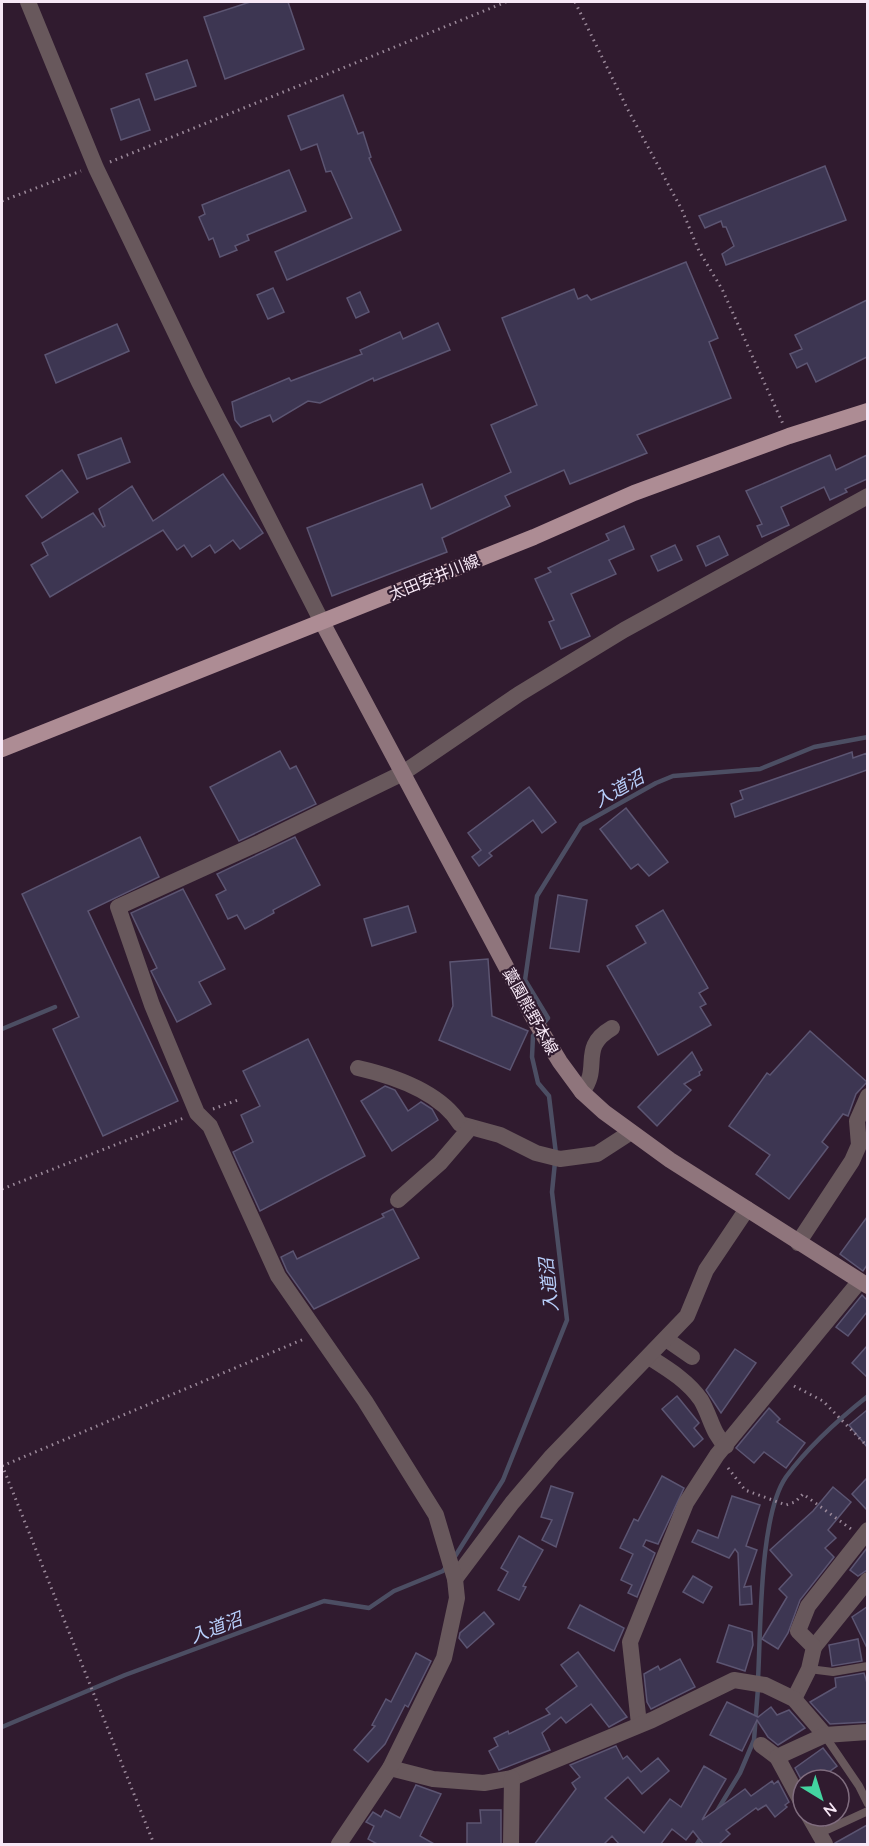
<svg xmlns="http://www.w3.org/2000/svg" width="869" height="1846" viewBox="0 0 869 1846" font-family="Quicksand,'Noto Sans JP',sans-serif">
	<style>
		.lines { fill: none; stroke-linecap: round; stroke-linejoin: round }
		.stream { stroke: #4c4e63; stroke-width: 4.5 }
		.building { fill: #3d3652; stroke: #5c5572; stroke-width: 1.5 }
		.path { stroke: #9b899a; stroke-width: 3; stroke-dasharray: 1.5 4.5; stroke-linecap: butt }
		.service { stroke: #68585c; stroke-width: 8 }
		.minor { stroke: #68585c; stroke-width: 16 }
		.tertiary { stroke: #68585c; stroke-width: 16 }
		.secondary { stroke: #8f757c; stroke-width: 16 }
		.primary { stroke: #ad8c94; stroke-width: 16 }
		.labels { text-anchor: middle; stroke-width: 4.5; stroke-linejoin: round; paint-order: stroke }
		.street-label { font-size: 16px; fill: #f7e8f6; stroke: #301b2f }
		.water-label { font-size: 18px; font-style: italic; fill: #b8cffb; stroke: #301b2f }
	</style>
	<rect width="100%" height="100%" fill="#301b2f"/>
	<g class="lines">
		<g class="stream">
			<path d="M543 1024 548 1018 525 980 537 896 581 825 656 783 673 776 760 769 814 747 868 737"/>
			<path d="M2 1029 55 1007"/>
			<path d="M537 1031 533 1036 532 1057 538 1083 549 1096 556 1154"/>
			<path d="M454 1558 503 1480 567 1320 552 1192 555 1162"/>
			<path d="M758 1679C761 1629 759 1516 786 1477 808 1447 839 1419 868 1396"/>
			<path d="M2 1727 125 1675 324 1601 369 1608 394 1591 443 1571 446 1567"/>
			<path d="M717 1811 740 1773 754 1740 758 1688"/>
			<path d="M697 1844 702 1836"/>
		</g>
	</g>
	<g class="building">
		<path d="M250 2H288L304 49 225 79 204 17Z"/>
		<path d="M187 60 196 86 155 100 146 74Z"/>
		<path d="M343 95 358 134 363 132 371 157 369 158 401 230 287 280 275 252 352 218 331 171 326 172 317 144 301 150 288 116Z"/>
		<path d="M139 99 150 130 121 140 111 109Z"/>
		<path d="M825 166 846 220 726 265 722 254 734 246 726 227H723L721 221 705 228 699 216Z"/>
		<path d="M289 170 306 211 247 235 249 240 235 246 237 250 220 257 213 238 209 240 199 217 205 214 202 205Z"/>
		<path d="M686 262 718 338 709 342 731 398 637 435 647 453 570 484 564 470 505 496 510 506 442 538 447 552 332 596 307 528 422 484 431 509 511 472 491 425 537 405 502 318 574 289 578 299 587 295 591 300Z"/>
		<path d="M273 288 284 312 268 319 257 295Z"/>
		<path d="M360 292 369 312 356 318 347 298Z"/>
		<path d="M867 300V357L816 382 807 363 797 368 790 354 802 349 795 335Z"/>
		<path d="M438 323 450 350 374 381 373 378 320 403 308 401 273 422 270 415 241 427 235 420 232 402 289 378 291 381 362 354 360 350 400 332 403 339Z"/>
		<path d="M117 324 129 351 56 383 45 355Z"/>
		<path d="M121 438 130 462 87 479 78 455Z"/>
		<path d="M830 455 836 470 867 455V479L845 489 847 492 830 500 824 487 781 507 789 525 762 537 757 526 762 524 746 491Z"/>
		<path d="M62 470 78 492 42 518 26 496Z"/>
		<path d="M223 474 263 533 240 549 233 540 215 553 210 545 192 557 184 545 177 550 163 530 50 597 31 565 48 555 42 543 93 513 103 527 105 526 99 509 132 486 153 521Z"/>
		<path d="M624 526 634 549 609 560 616 574 571 594 590 636 561 649 549 622 554 620 535 579 551 572 548 568 609 540 606 534Z"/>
		<path d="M719 536 728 555 706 566 697 546Z"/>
		<path d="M675 545 682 560 658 571 651 556Z"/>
		<path d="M280 751 290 769 296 766 316 804 239 841 210 787Z"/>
		<path d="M852 752 853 758 867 753V770L735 817 731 804 743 799 740 791Z"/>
		<path d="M529 787 556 822 542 833 533 820 489 853 492 856 479 866 472 857 481 850 468 833Z"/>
		<path d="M626 808 668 862 649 876 638 864 631 869 600 829Z"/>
		<path d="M140 837 159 877 88 911 178 1101 103 1136 53 1029 79 1017 22 894Z"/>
		<path d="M295 837 320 885 273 910 274 913 245 929 237 915 228 919 216 895 226 890 217 874Z"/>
		<path d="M183 889 225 969 199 982 211 1004 177 1022 153 975 151 971 157 968 131 913Z"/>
		<path d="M558 895 587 900 579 952 550 948Z"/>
		<path d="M408 906 416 932 372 946 364 919Z"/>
		<path d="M663 910 708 988 699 993 706 1004 700 1007 711 1025 658 1055 607 966 646 943 636 926Z"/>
		<path d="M488 959 492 1016 528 1031 510 1070 439 1040 453 1006 450 962Z"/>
		<path d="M810 1031 867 1082 856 1094 848 1116 843 1114 822 1142 828 1147 789 1199 756 1174 770 1155 729 1126 767 1073 770 1075Z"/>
		<path d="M308 1039 365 1156 260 1211 233 1152 253 1142 241 1115 260 1106 243 1071Z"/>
		<path d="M692 1052 702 1070 699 1072 700 1075 684 1084 691 1090 657 1126 638 1107Z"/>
		<path d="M385 1086 395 1090 408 1111 421 1102 432 1109 438 1120 392 1151 361 1101Z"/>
		<path d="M393 1209 419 1258 314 1309 287 1271 281 1257 293 1251 297 1259 384 1217 382 1214Z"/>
		<path d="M867 1217V1265L863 1271 840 1254Z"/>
		<path d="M862 1295 867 1300V1312L848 1336 836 1327Z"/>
		<path d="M867 1346V1377L852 1363Z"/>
		<path d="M735 1349 756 1363 721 1413 706 1390Z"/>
		<path d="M677 1396 699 1423 694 1428 703 1439 694 1447 662 1409Z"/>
		<path d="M769 1408 780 1419 777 1422 805 1443 786 1468 764 1452 754 1463 736 1448Z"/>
		<path d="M867 1410V1447L849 1425Z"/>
		<path d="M662 1476 684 1488 658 1544 646 1540 643 1546 655 1553 637 1597 628 1593 632 1585 621 1580 633 1554 620 1548 634 1519 638 1521Z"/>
		<path d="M867 1478V1510L852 1494Z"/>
		<path d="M551 1486 573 1493 556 1547 542 1540 552 1520 541 1517Z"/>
		<path d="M833 1487 851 1502 828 1530 836 1538 825 1548 834 1557 800 1600 788 1633 778 1649 762 1639 787 1597 779 1589 792 1575 770 1550 813 1511Z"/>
		<path d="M732 1496 760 1505 746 1546 757 1550 744 1587 751 1586 752 1604 740 1605 738 1553 735 1549 729 1558 692 1542 698 1530 718 1538Z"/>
		<path d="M519 1536 543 1550 523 1586 526 1587 519 1600 498 1590 508 1572 501 1568Z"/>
		<path d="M867 1548V1570L858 1576 850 1570Z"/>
		<path d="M693 1576 712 1587 703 1603 683 1592Z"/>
		<path d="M580 1605 624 1628 614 1651 568 1628Z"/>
		<path d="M867 1607V1648L852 1617Z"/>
		<path d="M484 1612 494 1624 467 1648 459 1638 460 1633Z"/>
		<path d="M729 1625 752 1632 753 1645 745 1671 717 1662Z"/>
		<path d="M858 1639 862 1661 832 1666 829 1645Z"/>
		<path d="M578 1652 627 1717 609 1727 591 1704 566 1723 561 1717 542 1733 550 1750 499 1770 489 1751 498 1746 494 1738 508 1731 509 1734 550 1714 546 1709 577 1686 561 1665Z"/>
		<path d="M416 1653 431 1661 408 1707 405 1705 385 1744 368 1762 354 1750 375 1726 372 1725 386 1699 391 1702Z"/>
		<path d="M680 1659 695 1687 651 1709 647 1702 644 1674 658 1666 660 1670Z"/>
		<path d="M864 1673 867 1683V1722L830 1724 810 1702 836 1687 835 1678Z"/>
		<path d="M727 1702 758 1717 771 1707 777 1715 789 1710 805 1728 778 1745 768 1737 757 1720 742 1751 710 1735Z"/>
		<path d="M616 1746 623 1759 627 1756 641 1772 658 1758 669 1771 642 1794 628 1777 605 1798 644 1833 670 1799 681 1807 704 1766 726 1779 702 1820 745 1789 751 1796 772 1781 774 1784 778 1781 789 1802 785 1805 787 1807 775 1817 766 1805 758 1810 756 1808 726 1830 730 1834 718 1845H704L693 1831 686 1840 672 1829 660 1845H620L612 1836 603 1845H534L576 1789 572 1783 580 1777 570 1765Z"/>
		<path d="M823 1748 837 1766 818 1780H803V1783L795 1768Z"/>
		<path d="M416 1785 441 1794 420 1836 436 1845H379L368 1839 374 1826 366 1822 373 1812 381 1817 385 1810 400 1818Z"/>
		<path d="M480 1810H501V1845H467V1823H481Z"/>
		<path d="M867 1825V1845H835V1843Z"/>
	</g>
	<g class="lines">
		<g class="path">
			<path d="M575 2 627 108 682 210 699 251 722 289 783 424"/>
			<path d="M110 162 506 2"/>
			<path d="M2 201 81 171"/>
			<path d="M213 1109 238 1100"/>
			<path d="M2 1189 184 1118"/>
			<path d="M794 1386 823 1401 868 1447"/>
			<path d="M2 1465 154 1844"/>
			<path d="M2 1466 304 1339"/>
			<path d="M728 1468 745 1490 786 1505 795 1502 803 1494 851 1529"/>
		</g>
		<g class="service">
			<path d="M809 1669 833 1672 868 1666"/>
			<path d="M825 1736 859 1786 868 1804"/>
			<path d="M818 1834 868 1811"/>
		</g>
		<g class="minor">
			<path d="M358 1068C393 1076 440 1092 460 1124L500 1135 536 1153 560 1159 597 1154 631 1132"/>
			<path d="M582 1092C602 1067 578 1048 612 1028"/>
			<path d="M398 1200 440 1163 470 1128"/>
			<path d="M798 1243 852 1161 859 1145 857 1121 868 1096"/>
			<path d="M666 1339 692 1357"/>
			<path d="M649 1357C668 1369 688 1381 701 1400 711 1417 712 1433 726 1446"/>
			<path d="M455 1579 512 1503 552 1456 687 1316 706 1270 747 1209"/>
			<path d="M814 1647 868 1580"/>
			<path d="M794 1699 809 1669 814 1647 798 1631 808 1606 868 1530"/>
			<path d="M639 1724 630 1642 686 1503 717 1455 859 1282"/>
			<path d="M761 1745 777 1757"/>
			<path d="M390 1768 433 1779 484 1783 512 1778 652 1720 734 1680 765 1685 794 1699 825 1735"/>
			<path d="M803 1805 777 1757 825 1735 868 1732"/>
			<path d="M809 1816 825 1844"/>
			<path d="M339 1844 390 1768 444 1658 457 1598 455 1579 436 1515 365 1401 278 1276 210 1126 197 1113 152 1005 118 907 261 842 403 773"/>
			<path d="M511 1844 512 1778"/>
		</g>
		<g class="tertiary">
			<path d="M28 2 96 168 199 382 322 622"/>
			<path d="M403 773 519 694 624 630 868 496"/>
		</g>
		<path class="secondary" d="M322 622 535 1021 560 1062 582 1092 604 1112 670 1160 868 1286"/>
		<path class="primary" d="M2 749 534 537 634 493 789 436 868 411"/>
	</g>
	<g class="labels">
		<g class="street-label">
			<text transform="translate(434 577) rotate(-22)" y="6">太田安井川線</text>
			<text transform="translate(531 1011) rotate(61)" y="6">藁園熊野本線</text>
		</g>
		<g class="water-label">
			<text transform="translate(619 789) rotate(-30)" y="6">入道沼</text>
			<text transform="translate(549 1285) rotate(-96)" y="6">入道沼</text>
			<text transform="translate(216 1628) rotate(-21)" y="6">入道沼</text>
		</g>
	</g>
	<rect width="869" height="1846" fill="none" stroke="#f7e8f6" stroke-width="6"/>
	<g transform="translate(821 1798) rotate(142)"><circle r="28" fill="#301b2f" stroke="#806d7f" stroke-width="1.5"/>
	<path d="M0-4.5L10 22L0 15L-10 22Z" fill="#43d4a0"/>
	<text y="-9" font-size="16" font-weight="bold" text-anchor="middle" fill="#f7e8f6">N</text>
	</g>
</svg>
